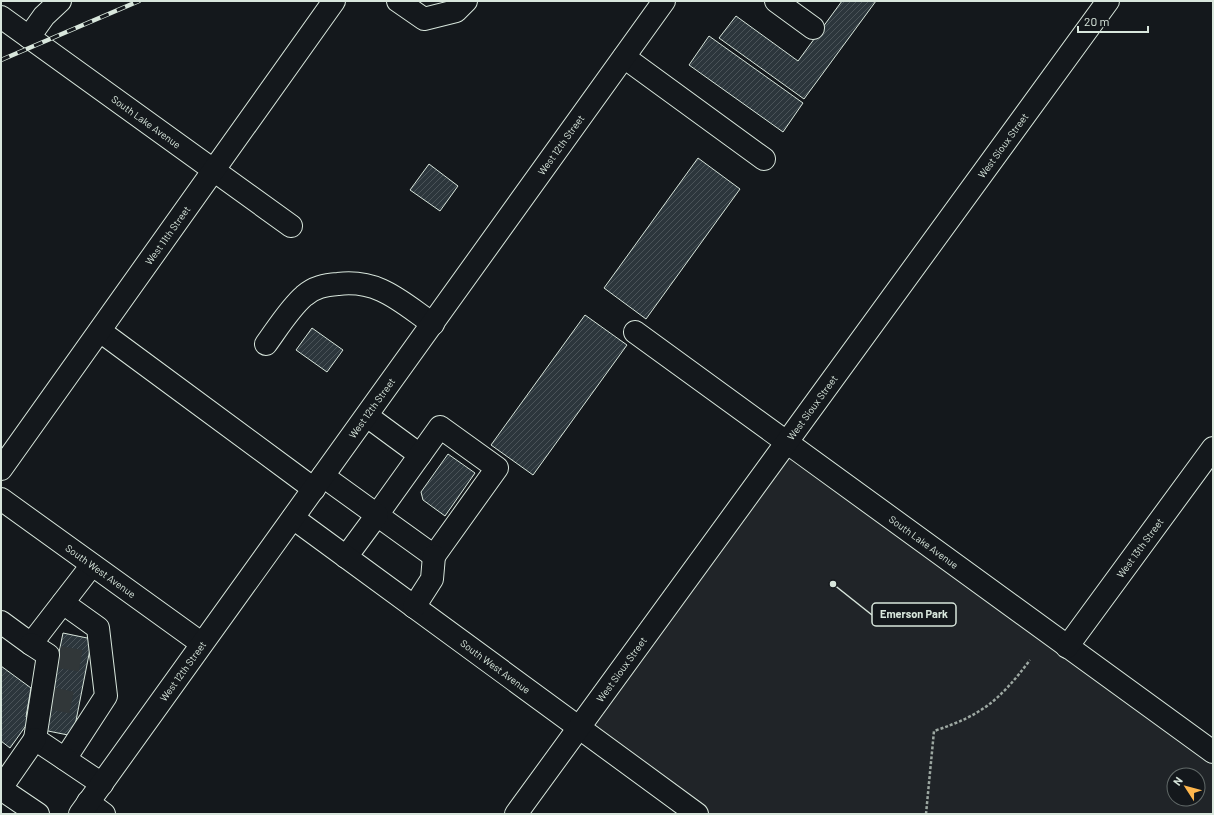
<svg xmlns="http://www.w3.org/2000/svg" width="1214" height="815" viewBox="0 0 1214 815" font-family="Barlow,sans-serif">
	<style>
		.green { fill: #202428; stroke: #939e99; fill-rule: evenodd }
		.building { fill: url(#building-hatch); stroke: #d8e6dc }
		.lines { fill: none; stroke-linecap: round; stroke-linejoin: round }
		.minor-tunnel { stroke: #313739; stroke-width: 22; stroke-dasharray: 22 11; stroke-linecap: butt }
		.minor-casing { stroke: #d8e6dc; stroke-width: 24 }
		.major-casing { stroke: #d8e6dc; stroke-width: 24 }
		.path { stroke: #9da8a2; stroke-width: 2.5; stroke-dasharray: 3 2; stroke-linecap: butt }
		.minor { stroke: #14181c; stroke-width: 22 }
		.major { stroke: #14181c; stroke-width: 22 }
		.rail-casing { stroke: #d8e6dc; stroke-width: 4.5 }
		.rail { stroke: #14181c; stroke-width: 3; stroke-dasharray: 9; stroke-linecap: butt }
		.labels { text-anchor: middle; stroke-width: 3; stroke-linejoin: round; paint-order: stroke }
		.street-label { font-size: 10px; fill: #d8e6dc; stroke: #14181c }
		.leader { fill: none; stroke: #d8e6dc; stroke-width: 1.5 }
		.callout-dot { fill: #d8e6dc; stroke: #14181c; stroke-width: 1.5 }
		.callout { fill: #14181c; stroke: #d8e6dc; stroke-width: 1.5 }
		.callout-label { font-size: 11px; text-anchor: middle; font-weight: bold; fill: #d8e6dc }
	</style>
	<defs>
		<pattern id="building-hatch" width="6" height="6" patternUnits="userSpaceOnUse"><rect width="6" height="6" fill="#2c363c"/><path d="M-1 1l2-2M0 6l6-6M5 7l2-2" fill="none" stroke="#4a5358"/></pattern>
	</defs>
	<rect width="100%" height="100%" fill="#14181c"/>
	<path class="green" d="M786 441 1213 751V814H697L578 727ZM1174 775H1198V799H1174Z"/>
	<g class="building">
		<path d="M842 1H876L804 99 719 38 736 16 798 61Z"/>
		<path d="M709 36 803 103 783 132 689 65Z"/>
		<path d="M698 158 740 189 646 319 604 288Z"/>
		<path d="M429 164 458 186 440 211 410 190Z"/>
		<path d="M585 315 627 345 533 475 491 445Z"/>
		<path d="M312 328 343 350 327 372 296 350Z"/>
		<path d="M448 454 475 473 445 516 423 500 421 492Z"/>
		<path d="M63 633 92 639 73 736 43 730Z"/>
		<path d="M1 666 31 688 26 717 30 720 10 748 1 741Z"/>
	</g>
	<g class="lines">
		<g class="minor-tunnel">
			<path d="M59 657 88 662"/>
			<path d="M50 698 79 704"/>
		</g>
		<g class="minor-casing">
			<g id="minor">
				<path d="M398 1 424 19 456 11 466 1"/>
				<path d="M776 1 813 28"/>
				<path id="s1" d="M1 17 291 226"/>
				<path d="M29 37 44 16 60 1"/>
				<path d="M624 57 764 159"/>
				<path d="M100 331 314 489"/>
				<path id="s2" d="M635 332 1213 752"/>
				<path d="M266 344C277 329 290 308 304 296 314 287 325 285 338 284 379 279 401 302 433 324"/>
				<path d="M367 416 420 455"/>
				<path d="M440 427 497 468 434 556 377 515Z"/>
				<path id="s3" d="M1 469 334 1"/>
				<path d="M323 476 377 515 346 557"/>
				<path id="s4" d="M293 518 697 814"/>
				<path d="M63 603 98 628 106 696 65 759"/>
				<path d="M414 607 432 579 434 556"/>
				<path d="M1 622 31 644 92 565"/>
				<path d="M31 644 48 655 35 739 102 784"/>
				<path id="s5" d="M1067 647 1213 448"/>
				<path d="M1 788 35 739"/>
				<path d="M1 789 38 814"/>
				<path d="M88 802 104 814"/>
				<path id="s6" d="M516 814 1108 1"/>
			</g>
		</g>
		<g class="major-casing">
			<g id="major">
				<path id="s7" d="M1 499 201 643"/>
				<path id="s8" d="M80 814 664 1"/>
			</g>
		</g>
		<path class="path" d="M926 814 934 731C982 715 999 701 1030 660"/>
		<use href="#minor" class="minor"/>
		<use href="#major" class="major"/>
		<g class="rail-casing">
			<path id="rail" d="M1 60 139 1"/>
		</g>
		<use href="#rail" class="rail"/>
	</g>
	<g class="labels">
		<g class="street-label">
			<text dy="4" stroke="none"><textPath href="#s1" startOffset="179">South Lake Avenue</textPath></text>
			<text dy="4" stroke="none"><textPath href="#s8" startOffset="824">West 12th Street</textPath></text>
			<text dy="4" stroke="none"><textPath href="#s6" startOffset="827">West Sioux Street</textPath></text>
			<text dy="4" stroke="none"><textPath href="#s3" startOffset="287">West 11th Street</textPath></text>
			<text dy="4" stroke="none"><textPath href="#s6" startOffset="503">West Sioux Street</textPath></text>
			<text dy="4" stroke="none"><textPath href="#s8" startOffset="500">West 12th Street</textPath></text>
			<text dy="4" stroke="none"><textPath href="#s2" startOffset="357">South Lake Avenue</textPath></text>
			<text dy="4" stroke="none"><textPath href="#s5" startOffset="123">West 13th Street</textPath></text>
			<text dy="4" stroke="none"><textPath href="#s7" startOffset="123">South West Avenue</textPath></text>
			<text dy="4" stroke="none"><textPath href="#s4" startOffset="251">South West Avenue</textPath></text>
			<text dy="4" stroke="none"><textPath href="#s6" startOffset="179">West Sioux Street</textPath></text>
			<text dy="4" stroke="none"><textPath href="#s8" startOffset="176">West 12th Street</textPath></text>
		</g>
	</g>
	<path class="leader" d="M833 584L872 615"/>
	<circle class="callout-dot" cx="833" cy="584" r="4"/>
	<rect class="callout" x="872" y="603" width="84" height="23" rx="4"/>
	<g class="callout-label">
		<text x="914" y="618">Emerson Park</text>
	</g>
	<rect width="1214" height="815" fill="none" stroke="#d8e6dc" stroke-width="4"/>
	<g transform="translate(1186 787) rotate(306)"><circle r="19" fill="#14181c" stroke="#626a69"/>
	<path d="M0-3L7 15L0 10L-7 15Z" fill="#ffb74d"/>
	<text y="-6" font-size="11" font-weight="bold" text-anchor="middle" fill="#d8e6dc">N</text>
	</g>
	<path d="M1078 26v6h70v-6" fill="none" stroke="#d8e6dc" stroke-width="2"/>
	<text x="1084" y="26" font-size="12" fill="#d8e6dc" stroke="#14181c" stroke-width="3" paint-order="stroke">20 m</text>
</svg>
